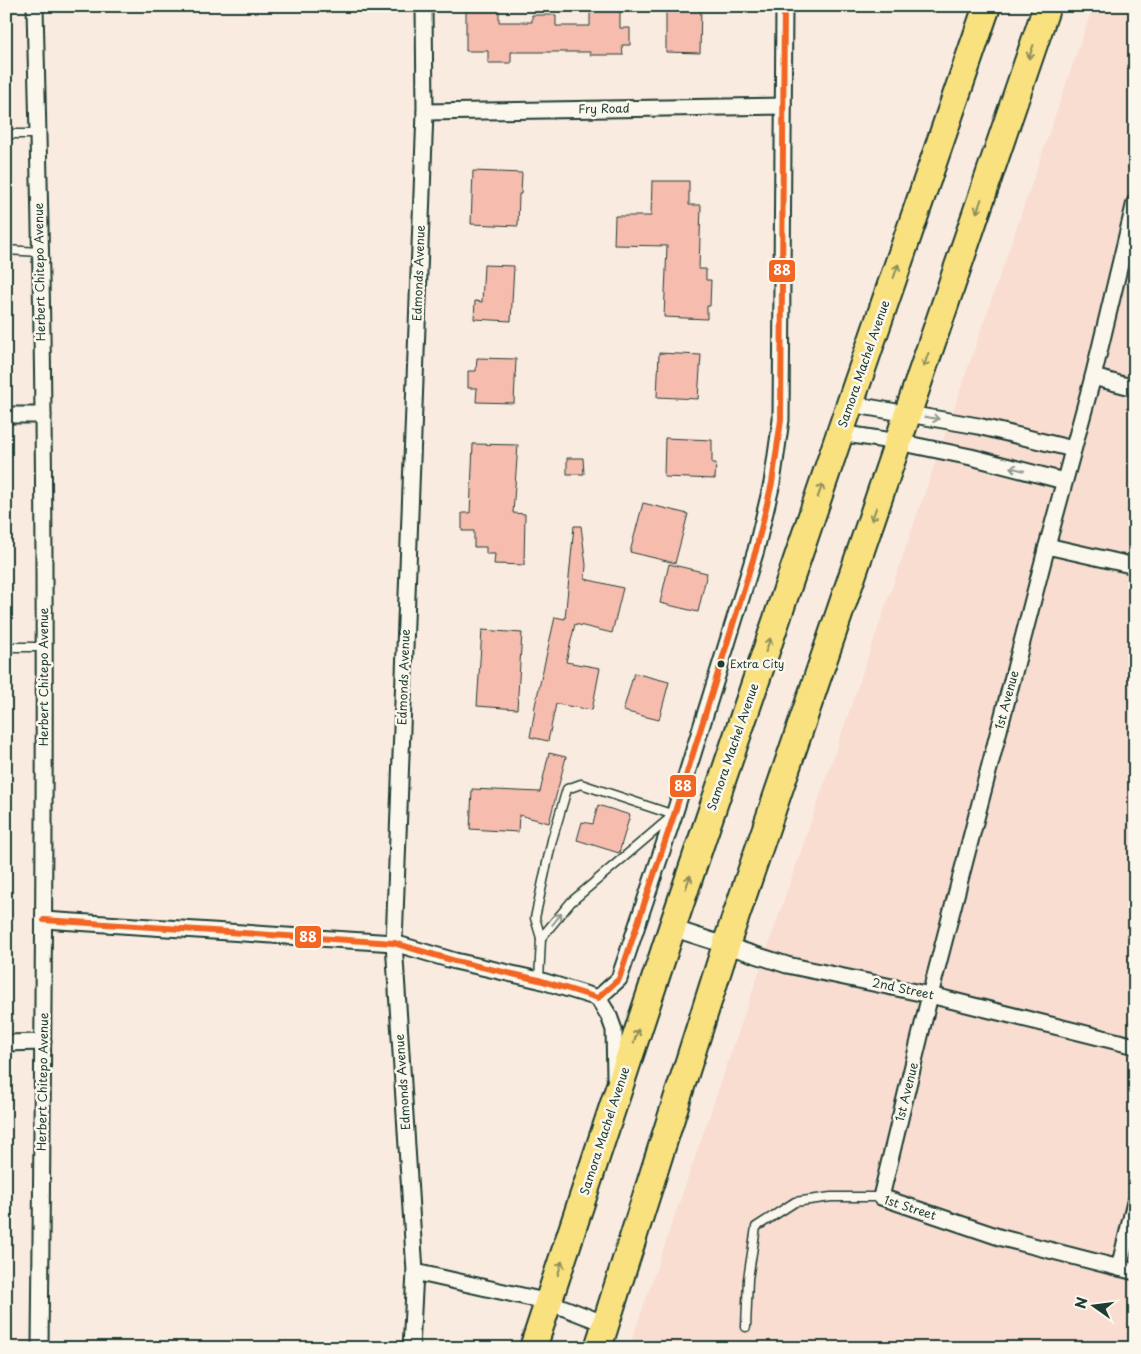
<svg xmlns="http://www.w3.org/2000/svg" width="1141" height="1354" viewBox="0 0 1141 1354" font-family="'Playpen Sans',sans-serif">
	<style>
		.built { fill: #f9ddd1 }
		.building { fill: #f6bcae; stroke: #1f3d34 }
		.lines { fill: none; stroke-linecap: round; stroke-linejoin: round }
		.service-casing { stroke: #1f3d34; stroke-width: 11 }
		.minor-casing { stroke: #1f3d34; stroke-width: 19 }
		.trunk-casing { stroke: #1f3d34; stroke-width: 30 }
		.service { stroke: #fbf7ec; stroke-width: 8 }
		.minor { stroke: #fbf7ec; stroke-width: 15 }
		.trunk { stroke: #fae180; stroke-width: 26 }
		.bus-1-casing { stroke: #fbf7ec; stroke-width: 10 }
		.bus-1 { stroke: #f26522; stroke-width: 6 }
		.oneway { stroke: #8c8f5a }
		.oneway2 { stroke: #8d9a90 }
		.bus-dot { fill: #1f3d34; stroke: #fbf7ec; stroke-width: 2 }
		.labels { text-anchor: middle; stroke-width: 5; stroke-linejoin: round; paint-order: stroke }
		.bus-label { font-size: 11px; fill: #1f3d34; stroke: #fbf7ec; text-anchor: start }
		.street-label { font-size: 12px; fill: #1f3d34; stroke: #fbf7ec }
		.line-badge { stroke: #fbf7ec; stroke-width: 2 }
		.badge-label { font-size: 14px; text-anchor: middle; font-weight: bold; fill: #fff }
	</style>
	<rect width="100%" height="100%" fill="#faebe0"/>
	<filter id="ink" filterUnits="userSpaceOnUse"><feTurbulence type="fractalNoise" baseFrequency=".02" numOctaves="2"/><feDisplacementMap in="SourceGraphic" scale="10" xChannelSelector="R" yChannelSelector="G"/><feConvolveMatrix kernelMatrix="1 2 1 2 8 2 1 2 1" color-interpolation-filters="sRGB"/></filter>
	<g filter="url(#ink)">
		<path class="built" d="M1093 6H1135V1348H629Z"/>
		<g class="building">
			<path d="M466 6H499V22H532V15H556V26H590V6H620V28H630V45H622L623 55H590V52H511V63H488V51H466Z"/>
			<path d="M666 6H701L700 53 666 52Z"/>
			<path d="M473 171 522 173 521 194H519L518 226 471 224Z"/>
			<path d="M652 181H689V205H701L699 269H706V280H711L710 306H707V319L664 317 667 246 614 245 615 216H651Z"/>
			<path d="M484 265 514 266 511 321 474 319 475 301 482 302Z"/>
			<path d="M659 353 701 355 698 399 657 397Z"/>
			<path d="M477 358 516 359 514 403 476 402 477 388H468V371H476Z"/>
			<path d="M665 438 712 440V463H716L715 479 664 477Z"/>
			<path d="M473 444 518 445 513 513 525 514 524 565 494 564 495 554H486V547H474V531H462V513H470Z"/>
			<path d="M567 458H583L584 474H567Z"/>
			<path d="M643 503 688 514 675 563 630 552Z"/>
			<path d="M574 526H581L586 565 585 579 623 588 612 633 575 624 566 662 600 668 592 710 556 704 548 741 530 737 535 710H534L555 617 565 619Z"/>
			<path d="M669 564 707 573 698 612 660 603Z"/>
			<path d="M482 630 522 633 517 709 477 706Z"/>
			<path d="M634 673 669 682 659 720 623 711Z"/>
			<path d="M549 753 566 757 549 823 519 815 518 832 470 829 472 789 540 792Z"/>
			<path d="M598 805 630 815 619 853 577 840 582 822 593 824Z"/>
		</g>
		<g class="lines">
			<g class="service-casing">
				<g id="service">
					<path d="M6 134H38"/>
					<path d="M6 250 40 252"/>
					<path d="M6 647H44"/>
					<path d="M541 938 535 918 552 840 567 789 581 784 674 815"/>
					<path d="M539 980 541 938 571 902 670 818"/>
					<path d="M746 1327 748 1279 756 1227 795 1202 831 1197H881"/>
				</g>
			</g>
			<g class="minor-casing">
				<g id="minor">
					<path d="M35 6C38 143 42 280 43 417 46 728 43 1038 40 1348"/>
					<path d="M425 112 783 106"/>
					<path d="M1135 202 1093 377 1047 546 930 995 881 1197 1002 1238 1135 1272"/>
					<path d="M1093 377 1135 388"/>
					<path d="M850 404 978 426 1073 449"/>
					<path d="M6 415H43"/>
					<path d="M840 433 898 442 971 457 1064 481"/>
					<path d="M1047 546 1135 566"/>
					<path d="M44 920 394 943 455 961 539 980 598 998 619 979 674 815 756 550 772 483 781 420 784 6"/>
					<path d="M672 928 787 965 930 995 1135 1046"/>
					<path d="M598 998 609 1016 614 1030 615 1077"/>
					<path d="M6 1043 43 1042"/>
					<path d="M1119 1268 1135 1202"/>
					<path d="M415 1272 549 1302 606 1324"/>
					<path d="M411 1348 415 1272 394 943 425 112 424 6"/>
				</g>
			</g>
			<g class="trunk-casing">
				<g id="trunk">
					<path d="M533 1348 672 928 840 433 987 6"/>
					<path d="M598 1348 726 945 1047 6"/>
				</g>
			</g>
			<use href="#service" class="service"/>
			<use href="#minor" class="minor"/>
			<use href="#trunk" class="trunk"/>
			<g class="bus-1-casing">
				<path id="bus-1" d="M44 920 394 943 455 961 539 980 598 998 619 979 674 815 756 550 772 483 781 420 784 6"/>
			</g>
			<use href="#bus-1" class="bus-1"/>
		</g>
		<defs><path id="oneway-shaft" d="M-6 0H5M1.5-3L5.5 0L1.5 3" fill="none" stroke-width="1.6" stroke-linecap="round" stroke-linejoin="round" transform="scale(1.25)"/></defs>
		<g class="oneway">
			<use href="#oneway-shaft" transform="translate(1031 52) rotate(109)"/>
			<use href="#oneway-shaft" transform="translate(979 206) rotate(109)"/>
			<use href="#oneway-shaft" transform="translate(896 271) rotate(-71)"/>
			<use href="#oneway-shaft" transform="translate(926 360) rotate(109)"/>
			<use href="#oneway-shaft" transform="translate(820 491) rotate(-71)"/>
			<use href="#oneway-shaft" transform="translate(874 514) rotate(109)"/>
			<use href="#oneway-shaft" transform="translate(768 645) rotate(-71)"/>
			<use href="#oneway-shaft" transform="translate(688 882) rotate(-71)"/>
			<use href="#oneway-shaft" transform="translate(636 1036) rotate(-72)"/>
			<use href="#oneway-shaft" transform="translate(560 1268) rotate(-72)"/>
		</g>
		<g class="oneway2">
			<use href="#oneway-shaft" transform="translate(932 418) rotate(10)"/>
			<use href="#oneway-shaft" transform="translate(1017 469) rotate(-166)"/>
			<use href="#oneway-shaft" transform="translate(557 919) rotate(-51)"/>
		</g>
	</g>
	<circle class="bus-dot" cx="721" cy="664" r="4.5"/>
	<g class="labels">
		<g class="bus-label">
			<text x="730" y="668">Extra City</text>
		</g>
		<g class="street-label">
			<text transform="translate(604 109) rotate(-1)" y="4">Fry Road</text>
			<text transform="translate(40 272) rotate(-91)" y="4">Herbert Chitepo Avenue</text>
			<text transform="translate(419 273) rotate(-88)" y="4">Edmonds Avenue</text>
			<text transform="translate(864 364) rotate(-71)" y="4">Samora Machel Avenue</text>
			<text transform="translate(44 677) rotate(-90)" y="4">Herbert Chitepo Avenue</text>
			<text transform="translate(404 677) rotate(-88)" y="4">Edmonds Avenue</text>
			<text transform="translate(1007 700) rotate(-75)" y="4">1st Avenue</text>
			<text transform="translate(733 747) rotate(-71)" y="4">Samora Machel Avenue</text>
			<text transform="translate(903 989) rotate(12)" y="4">2nd Street</text>
			<text transform="translate(43 1082) rotate(-89)" y="4">Herbert Chitepo Avenue</text>
			<text transform="translate(403 1082) rotate(-94)" y="4">Edmonds Avenue</text>
			<text transform="translate(907 1092) rotate(-76)" y="4">1st Avenue</text>
			<text transform="translate(605 1131) rotate(-72)" y="4">Samora Machel Avenue</text>
			<text transform="translate(910 1208) rotate(18)" y="4">1st Street</text>
		</g>
	</g>
	<g class="line-badge">
		<rect x="768" y="259" width="28" height="24" rx="5" fill="#f26522"/>
		<rect x="669" y="774" width="28" height="24" rx="5" fill="#f26522"/>
		<rect x="294" y="925" width="28" height="24" rx="5" fill="#f26522"/>
	</g>
	<g class="badge-label">
		<text x="782" y="275">88</text>
		<text x="683" y="791">88</text>
		<text x="308" y="942">88</text>
	</g>
	<rect width="1141" height="1354" fill="none" stroke="#fbf7ec" stroke-width="25"/>
	<rect x="12" y="12" width="1116" height="1329" fill="none" stroke="#1f3d34" stroke-width="2" filter="url(#ink)"/>
	<g transform="translate(1094 1306) rotate(284)" stroke="#fbf7ec" stroke-width="4" paint-order="stroke">
	<path d="M0-4L9 19L0 12L-9 19Z" fill="#1f3d34"/>
	<text y="-8" font-size="14" font-weight="bold" text-anchor="middle" fill="#1f3d34">N</text>
	</g>
</svg>
